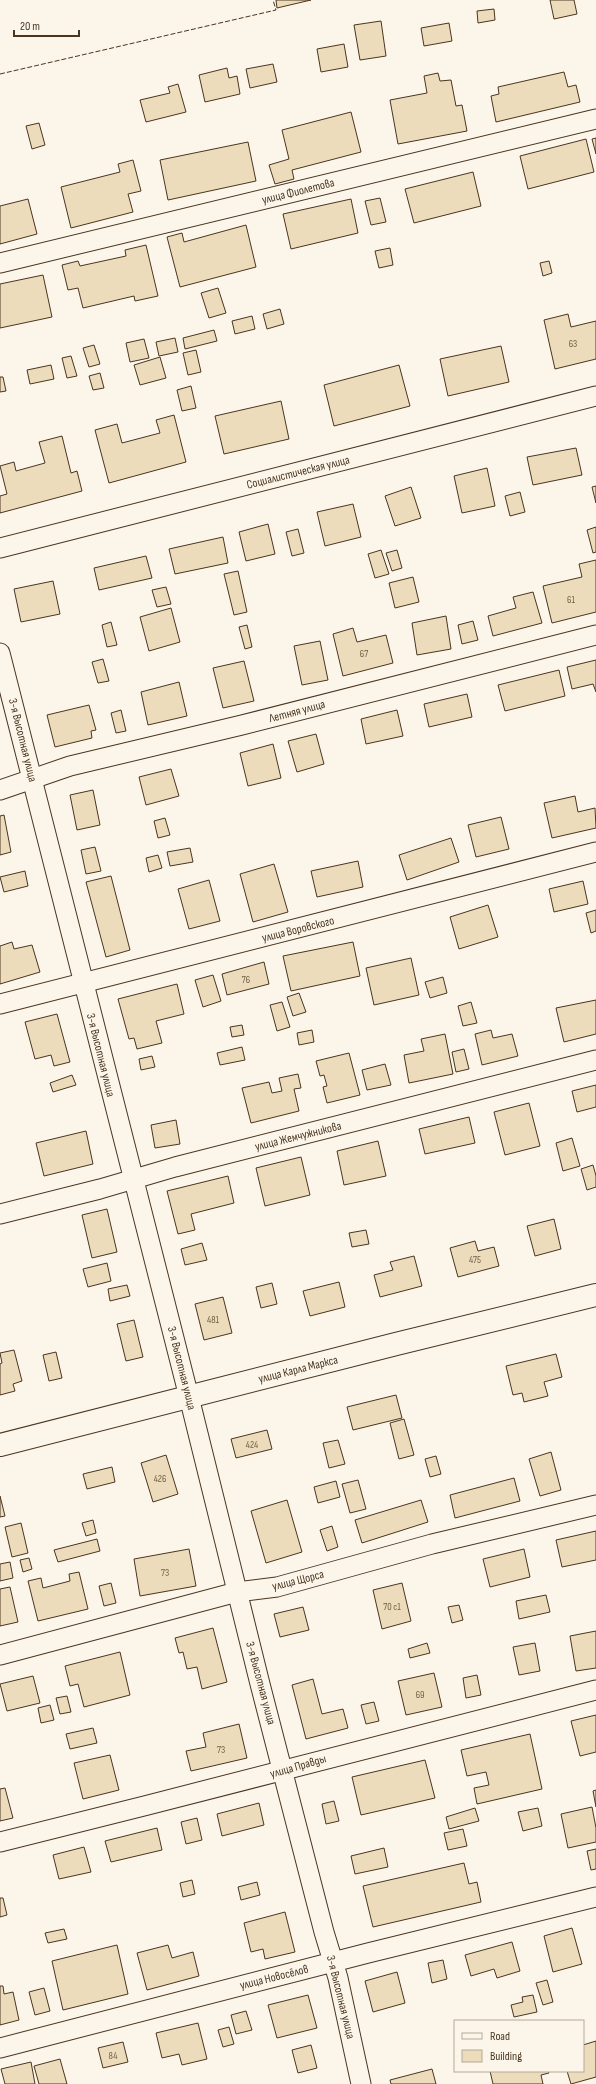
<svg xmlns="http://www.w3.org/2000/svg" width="596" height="2084" viewBox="0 0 596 2084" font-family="'Sofia Sans Condensed',sans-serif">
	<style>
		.building { fill: #ecdcbc; stroke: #4a3520 }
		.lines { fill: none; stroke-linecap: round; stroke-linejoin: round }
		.minor-casing { stroke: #4a3520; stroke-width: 21 }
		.secondary-casing { stroke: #4a3520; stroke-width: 24 }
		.minor { stroke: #fbf6e9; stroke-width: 19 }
		.secondary { stroke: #fbf6e9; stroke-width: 22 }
		.fence { stroke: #4a3520; stroke-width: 1; stroke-dasharray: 5 2; stroke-linecap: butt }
		.labels { text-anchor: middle; stroke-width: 3; stroke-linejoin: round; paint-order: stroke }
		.number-label { font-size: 10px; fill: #725f47 }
		.street-label { font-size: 12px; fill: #4a3520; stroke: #fbf6e9 }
	</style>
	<rect width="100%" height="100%" fill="#fbf6e9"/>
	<g class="building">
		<path d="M276 0H311L277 8Z"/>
		<path d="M550 0H574L577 14 554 19Z"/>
		<path d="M494 9 495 20 478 23 477 11Z"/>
		<path d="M381 21 386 56 360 60 354 25Z"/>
		<path d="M449 23 452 41 424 46 421 28Z"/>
		<path d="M344 44 348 67 321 72 317 49Z"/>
		<path d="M273 64 277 82 250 88 246 69Z"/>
		<path d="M227 68 229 78 237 76 240 94 205 102 199 75Z"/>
		<path d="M564 72 568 87 576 85 580 102 496 122 491 96 499 94 498 87Z"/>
		<path d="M438 73 440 81 451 80 456 106 462 105 467 131 398 144 390 100 427 93 424 76Z"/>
		<path d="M178 84 186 112 146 122 140 100 170 93 168 87Z"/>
		<path d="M351 112 361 152 292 170 294 179 275 184 269 165 289 159 282 130Z"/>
		<path d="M39 123 45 145 32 149 26 126Z"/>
		<path d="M596 138V154L592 139Z"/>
		<path d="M586 139 594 172 528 189 520 156Z"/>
		<path d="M248 142 256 181 168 200 160 160Z"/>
		<path d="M133 160 141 191 128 194 133 212 71 228 61 187 120 172 118 164Z"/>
		<path d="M473 172 481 206 414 223 405 189Z"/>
		<path d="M380 198 386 222 371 225 365 201Z"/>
		<path d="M28 199 37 234 0 244V206Z"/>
		<path d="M351 199 358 233 291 249 283 214Z"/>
		<path d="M246 225 256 267 180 287 167 237 182 233 184 242Z"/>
		<path d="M146 245 158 296 135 301 134 296 83 308 78 288 68 290 62 265 78 261 80 266 126 256 125 250Z"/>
		<path d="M390 248 393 265 379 268 375 251Z"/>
		<path d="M549 261 552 273 543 276 540 263Z"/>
		<path d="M43 275 52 317 0 328V284Z"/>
		<path d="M218 288 226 313 209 318 201 293Z"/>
		<path d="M280 309 284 324 267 329 263 314Z"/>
		<path d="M568 314 571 327 596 321V359L555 369 544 320Z"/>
		<path d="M252 316 255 329 235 334 232 321Z"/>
		<path d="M214 330 217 341 185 349 183 338Z"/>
		<path d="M175 338 178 352 159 356 156 342Z"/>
		<path d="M144 339 149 358 130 362 126 343Z"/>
		<path d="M94 345 100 364 89 367 83 348Z"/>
		<path d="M501 346 509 382 448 396 440 359Z"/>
		<path d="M196 350 201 372 188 375 183 353Z"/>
		<path d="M71 356 77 376 67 378 62 358Z"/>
		<path d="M160 357 166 378 140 385 134 365Z"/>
		<path d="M51 365 54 379 30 384 27 370Z"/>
		<path d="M399 365 410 406 334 426 324 385Z"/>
		<path d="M100 373 104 388 93 390 89 376Z"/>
		<path d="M0 377H3L6 391 0 392Z"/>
		<path d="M191 386 196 408 182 411 177 390Z"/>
		<path d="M281 401 289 439 224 454 215 416Z"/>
		<path d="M174 415 186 462 109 483 95 430 117 424 122 443 160 433 156 420Z"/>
		<path d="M62 436 71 473 77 471 82 491 0 513V496L7 494 0 466 14 462 16 471 45 463 39 442Z"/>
		<path d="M576 448 582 475 533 485 527 457Z"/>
		<path d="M487 468 495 506 462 513 454 476Z"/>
		<path d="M596 486V503L592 487Z"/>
		<path d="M411 487 421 518 395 526 385 496Z"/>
		<path d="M520 492 525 512 510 516 505 496Z"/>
		<path d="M353 504 361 537 325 546 317 512Z"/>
		<path d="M268 524 275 554 246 561 239 532Z"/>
		<path d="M596 527V552L593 553 587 530Z"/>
		<path d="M298 529 304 553 292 556 286 532Z"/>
		<path d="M223 537 228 563 175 574 169 549Z"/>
		<path d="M381 550 389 574 375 578 368 554Z"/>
		<path d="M397 550 402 568 392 571 386 553Z"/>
		<path d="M146 556 152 578 99 590 94 568Z"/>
		<path d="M596 560V612L552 623 543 586 582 577 579 564Z"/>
		<path d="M238 571 247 612 234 615 224 574Z"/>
		<path d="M413 577 419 602 395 608 389 583Z"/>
		<path d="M53 581 60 614 21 622 14 589Z"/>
		<path d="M166 587 171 604 157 607 152 590Z"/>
		<path d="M533 592 542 623 493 636 488 616 516 608 513 597Z"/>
		<path d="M171 608 180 642 149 651 140 617Z"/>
		<path d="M446 616 451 649 417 655 412 623Z"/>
		<path d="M473 621 478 640 462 644 458 625Z"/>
		<path d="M111 622 117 645 107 647 102 625Z"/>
		<path d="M247 625 252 647 245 649 239 627Z"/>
		<path d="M353 628 357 642 386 635 393 663 343 676 333 634Z"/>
		<path d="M320 641 328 680 302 685 294 646Z"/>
		<path d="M103 659 109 681 98 683 92 662Z"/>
		<path d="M596 660V692L593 684 572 689 567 667Z"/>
		<path d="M244 661 254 701 223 708 213 668Z"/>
		<path d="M559 670 565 696 505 711 498 685Z"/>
		<path d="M179 682 187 716 148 725 141 692Z"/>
		<path d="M467 694 472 717 429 727 424 704Z"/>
		<path d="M89 705 96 730 91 731 92 738 55 747 47 715Z"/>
		<path d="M121 710 126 731 116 733 111 713Z"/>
		<path d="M397 710 403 736 366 744 361 719Z"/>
		<path d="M316 734 324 764 297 772 288 741Z"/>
		<path d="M273 744 281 778 248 786 240 753Z"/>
		<path d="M171 769 179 796 146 805 139 777Z"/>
		<path d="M93 790 100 825 77 830 70 795Z"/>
		<path d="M575 796 578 812 595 808 596 828 552 838 544 803Z"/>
		<path d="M4 815 11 852 0 855V816Z"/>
		<path d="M501 817 509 849 476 857 468 825Z"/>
		<path d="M165 818 170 835 158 838 154 821Z"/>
		<path d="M451 838 459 862 407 880 399 855Z"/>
		<path d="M95 847 101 871 86 874 81 850Z"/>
		<path d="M190 848 193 862 170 866 167 852Z"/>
		<path d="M158 855 162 868 149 872 146 858Z"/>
		<path d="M358 861 363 887 317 897 311 871Z"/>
		<path d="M274 864 288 912 253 922 240 874Z"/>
		<path d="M25 871 28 886 4 892 0 877Z"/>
		<path d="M111 876 130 950 106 957 86 882Z"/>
		<path d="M209 880 220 921 189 929 178 889Z"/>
		<path d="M583 881 588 904 554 912 549 889Z"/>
		<path d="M488 905 498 937 459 949 450 917Z"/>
		<path d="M596 910V931L591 933 586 913Z"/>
		<path d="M12 942 14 949 32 945 40 972 0 984V946Z"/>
		<path d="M353 942 360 976 291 991 283 956Z"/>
		<path d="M411 958 419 995 374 1005 366 968Z"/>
		<path d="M264 962 269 984 227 995 222 974Z"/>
		<path d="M213 975 221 1001 203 1007 195 980Z"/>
		<path d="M443 977 447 993 430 998 425 982Z"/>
		<path d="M177 984 184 1014 156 1021 162 1043 137 1049 134 1038 129 1039 118 999Z"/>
		<path d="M299 993 306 1012 293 1016 287 997Z"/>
		<path d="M596 1000V1034L564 1042 556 1008Z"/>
		<path d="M282 1002 290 1027 277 1031 270 1005Z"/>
		<path d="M471 1002 477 1023 463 1026 458 1006Z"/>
		<path d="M57 1014 70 1062 54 1066 51 1055 35 1059 25 1022Z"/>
		<path d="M242 1025 244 1035 232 1037 230 1027Z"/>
		<path d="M312 1030 314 1042 299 1045 297 1033Z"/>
		<path d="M491 1030 493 1038 512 1034 518 1056 482 1065 475 1034Z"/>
		<path d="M445 1034 453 1074 409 1083 404 1055 424 1051 421 1039Z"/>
		<path d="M242 1047 245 1060 220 1065 217 1053Z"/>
		<path d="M464 1049 469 1069 456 1072 452 1052Z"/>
		<path d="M349 1053 360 1095 327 1103 323 1087 327 1086 324 1075 320 1076 316 1061Z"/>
		<path d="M152 1056 155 1067 141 1070 139 1059Z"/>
		<path d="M385 1064 391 1085 367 1090 362 1070Z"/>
		<path d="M298 1074 301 1088 294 1089 299 1111 251 1123 242 1088 269 1082 272 1093 282 1091 279 1078Z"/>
		<path d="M72 1075 76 1085 53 1092 50 1083Z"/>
		<path d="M596 1085V1107L577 1112 572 1091Z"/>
		<path d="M529 1103 540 1146 505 1155 494 1112Z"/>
		<path d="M469 1117 475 1143 425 1154 419 1129Z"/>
		<path d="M176 1120 180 1144 155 1148 151 1125Z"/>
		<path d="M86 1131 93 1164 44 1176 36 1143Z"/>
		<path d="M572 1138 580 1166 563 1171 556 1143Z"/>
		<path d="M378 1141 386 1176 344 1185 337 1151Z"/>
		<path d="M301 1157 310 1195 265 1206 256 1168Z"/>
		<path d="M593 1165 596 1176V1187L587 1190 581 1169Z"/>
		<path d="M228 1176 234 1203 191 1214 195 1230 178 1234 167 1191Z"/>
		<path d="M107 1209 117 1252 92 1258 82 1215Z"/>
		<path d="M554 1219 561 1249 535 1256 527 1226Z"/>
		<path d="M366 1230 369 1244 352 1247 349 1233Z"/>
		<path d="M475 1241 478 1251 494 1247 499 1266 458 1277 450 1248Z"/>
		<path d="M202 1243 207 1260 185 1265 181 1249Z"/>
		<path d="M414 1256 422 1286 380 1297 374 1275 393 1270 390 1262Z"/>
		<path d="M107 1263 111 1281 88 1287 83 1269Z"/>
		<path d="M339 1282 345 1307 310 1316 303 1291Z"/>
		<path d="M272 1283 277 1304 261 1308 256 1287Z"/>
		<path d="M127 1285 130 1296 110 1301 108 1289Z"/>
		<path d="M223 1297 232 1333 204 1340 195 1304Z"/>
		<path d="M134 1320 143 1357 126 1361 117 1324Z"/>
		<path d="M14 1350 22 1381 13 1384 15 1391 0 1395V1364L2 1363 0 1353Z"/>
		<path d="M56 1352 62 1378 49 1381 43 1355Z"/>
		<path d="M556 1354 562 1377 544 1382 548 1396 524 1402 522 1393 513 1395 506 1366Z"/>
		<path d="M396 1395 402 1418 353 1430 347 1407Z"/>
		<path d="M404 1419 414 1455 399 1459 390 1423Z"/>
		<path d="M267 1430 272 1449 236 1458 231 1439Z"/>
		<path d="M338 1440 345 1464 329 1468 323 1443Z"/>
		<path d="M551 1452 561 1490 540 1496 529 1459Z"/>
		<path d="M166 1455 178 1494 153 1502 141 1463Z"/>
		<path d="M436 1456 441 1474 430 1477 425 1459Z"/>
		<path d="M112 1467 115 1482 87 1489 83 1474Z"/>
		<path d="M514 1478 520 1501 455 1518 450 1495Z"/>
		<path d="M358 1480 366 1509 350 1513 342 1484Z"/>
		<path d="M336 1481 340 1497 318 1503 314 1487Z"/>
		<path d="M0 1496 5 1516 0 1517Z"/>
		<path d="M287 1500 302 1552 266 1563 251 1511Z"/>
		<path d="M421 1500 428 1522 362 1543 355 1520Z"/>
		<path d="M93 1520 96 1533 86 1536 82 1523Z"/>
		<path d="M21 1523 28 1553 12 1557 5 1527Z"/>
		<path d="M332 1526 338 1547 327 1551 320 1530Z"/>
		<path d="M596 1531V1560L562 1567 556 1540Z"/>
		<path d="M97 1539 100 1551 58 1562 54 1550Z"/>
		<path d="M189 1549 196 1586 140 1596 134 1559Z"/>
		<path d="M524 1549 530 1577 490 1587 483 1559Z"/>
		<path d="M29 1558 32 1569 23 1572 20 1560Z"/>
		<path d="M10 1562 13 1578 0 1581V1564Z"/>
		<path d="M79 1572 88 1609 38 1621 28 1581 41 1578 43 1588 70 1581 69 1574Z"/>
		<path d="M111 1583 116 1603 104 1606 99 1586Z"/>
		<path d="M402 1583 411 1621 382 1629 373 1590Z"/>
		<path d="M10 1587 18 1622 0 1626V1589Z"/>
		<path d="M546 1595 550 1612 519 1619 516 1601Z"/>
		<path d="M459 1605 463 1620 452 1623 448 1607Z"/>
		<path d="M303 1607 309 1630 280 1637 274 1614Z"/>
		<path d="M213 1628 227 1682 202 1689 197 1667 187 1669 183 1652 179 1653 175 1638Z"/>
		<path d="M596 1631V1668L576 1671 570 1636Z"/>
		<path d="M427 1643 430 1653 410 1658 408 1649Z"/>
		<path d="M535 1643 540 1671 519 1675 513 1647Z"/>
		<path d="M120 1652 130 1695 84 1707 78 1684 70 1686 65 1666Z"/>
		<path d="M434 1673 442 1707 406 1715 398 1681Z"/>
		<path d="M477 1675 481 1695 466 1698 463 1678Z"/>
		<path d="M33 1676 40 1703 7 1711 0 1684Z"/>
		<path d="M313 1679 322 1714 343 1709 348 1728 306 1739 292 1685Z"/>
		<path d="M67 1696 71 1712 60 1714 56 1698Z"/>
		<path d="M374 1702 379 1721 366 1724 361 1705Z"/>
		<path d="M50 1705 54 1720 41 1723 38 1708Z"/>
		<path d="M596 1715V1752L580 1756 571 1721Z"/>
		<path d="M239 1724 247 1758 191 1771 186 1751 206 1747 203 1733Z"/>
		<path d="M93 1728 97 1743 70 1749 66 1734Z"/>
		<path d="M530 1734 542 1789 477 1804 474 1788 489 1785 486 1772 467 1776 461 1750Z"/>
		<path d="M110 1755 119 1790 83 1799 74 1763Z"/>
		<path d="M425 1760 435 1798 361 1815 352 1777Z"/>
		<path d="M5 1788 13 1818 0 1821V1789Z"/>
		<path d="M596 1790V1807L593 1791Z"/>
		<path d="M334 1801 339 1821 326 1824 322 1804Z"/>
		<path d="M259 1803 264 1825 222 1836 217 1814Z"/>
		<path d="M592 1807 596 1828V1842L568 1848 561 1814Z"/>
		<path d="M475 1808 479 1821 449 1829 446 1817Z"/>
		<path d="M538 1808 542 1826 523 1831 518 1812Z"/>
		<path d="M197 1818 202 1840 186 1844 181 1822Z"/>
		<path d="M157 1828 162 1850 111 1862 105 1841Z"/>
		<path d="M463 1829 467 1846 448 1850 444 1833Z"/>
		<path d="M84 1847 91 1872 59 1879 53 1855Z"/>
		<path d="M384 1848 388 1867 355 1874 351 1856Z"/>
		<path d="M596 1849V1869L591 1870 587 1851Z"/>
		<path d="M464 1863 469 1884 477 1882 481 1902 373 1927 363 1886Z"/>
		<path d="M192 1880 195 1894 183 1897 180 1883Z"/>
		<path d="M257 1882 260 1895 241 1900 238 1887Z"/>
		<path d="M0 1898H3L7 1915 0 1917Z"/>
		<path d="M285 1912 295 1952 265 1959 263 1949 251 1952 244 1923Z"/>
		<path d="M572 1928 582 1964 553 1972 544 1936Z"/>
		<path d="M64 1929 67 1939 48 1943 45 1933Z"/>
		<path d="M512 1942 520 1971 497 1978 494 1969 471 1976 465 1955Z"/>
		<path d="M117 1945 128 1994 63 2010 52 1961Z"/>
		<path d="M168 1945 172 1958 193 1952 199 1976 147 1990 137 1953Z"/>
		<path d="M443 1960 447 1979 432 1983 428 1963Z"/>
		<path d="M397 1972 405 2003 373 2012 365 1981Z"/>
		<path d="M547 1980 553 2002 543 2005 536 1983Z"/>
		<path d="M0 1986H3L4 1994 13 1992 19 2020 0 2025Z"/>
		<path d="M44 1988 50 2011 35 2015 29 1992Z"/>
		<path d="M308 1995 317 2028 277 2038 268 2005Z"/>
		<path d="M533 1995 537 2012 514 2017 511 2005 523 2002 522 1997Z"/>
		<path d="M246 2011 252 2030 236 2034 231 2015Z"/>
		<path d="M198 2023 207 2059 182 2065 179 2054 162 2058 156 2033Z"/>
		<path d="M229 2027 234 2044 223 2047 218 2030Z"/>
		<path d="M596 2041V2077L571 2084 567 2071H583V2045Z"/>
		<path d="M123 2042 128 2062 103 2068 98 2048Z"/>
		<path d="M311 2045 317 2068 298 2073 292 2050Z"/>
		<path d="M60 2059 67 2084H39L34 2066Z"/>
		<path d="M31 2062 35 2084H5L1 2069Z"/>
		<path d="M432 2069 436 2084H391L390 2080Z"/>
		<path d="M490 2071H548L549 2073 541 2075 543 2084H493Z"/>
	</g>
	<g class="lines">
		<g class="minor-casing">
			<g id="minor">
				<path d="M0 263 596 119"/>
				<path d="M0 548 596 396"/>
				<path d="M0 653 189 1397 260 1684 324 1932 338 1978 361 2084"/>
				<path d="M0 790 70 766 242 725 596 635"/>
				<path d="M0 1004 596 852"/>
				<path d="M0 1214 100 1189 175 1167 596 1060"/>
				<path d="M0 1655 237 1592 277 1587 432 1544 596 1505"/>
				<path d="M0 1842C199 1793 397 1741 596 1690"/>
				<path d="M0 2048 368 1953 596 1897"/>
			</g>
		</g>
		<g class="secondary-casing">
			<path id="secondary" d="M0 1445 396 1344 596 1295"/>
		</g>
		<use href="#minor" class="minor"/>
		<use href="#secondary" class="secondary"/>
		<path class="fence" d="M0 74 276 10 273 0"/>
	</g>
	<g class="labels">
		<g class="number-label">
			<text x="573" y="347">63</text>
			<text x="571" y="603">61</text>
			<text x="364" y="657">67</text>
			<text x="246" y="983">76</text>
			<text x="475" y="1263">475</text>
			<text x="213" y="1323">481</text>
			<text x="252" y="1448">424</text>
			<text x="160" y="1482">426</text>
			<text x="165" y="1576">73</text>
			<text x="392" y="1610">70 с1</text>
			<text x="420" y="1698">69</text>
			<text x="221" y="1753">73</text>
			<text x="113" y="2059">84</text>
		</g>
		<g class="street-label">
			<text transform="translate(298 191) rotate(-14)" y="4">улица Фиолетова</text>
			<text transform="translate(298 472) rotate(-14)" y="4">Социалистическая улица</text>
			<text transform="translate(297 711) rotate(-15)" y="4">Летняя улица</text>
			<text transform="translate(23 740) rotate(76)" y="4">3-я Высотная улица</text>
			<text transform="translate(298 929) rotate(-14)" y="4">улица Воровского</text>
			<text transform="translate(101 1055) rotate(76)" y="4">3-я Высотная улица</text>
			<text transform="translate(298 1136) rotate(-14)" y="4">улица Жемчужникова</text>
			<text transform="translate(182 1368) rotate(76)" y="4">3-я Высотная улица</text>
			<text transform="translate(298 1369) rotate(-14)" y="4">улица Карла Маркса</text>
			<text transform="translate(298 1580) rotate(-14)" y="4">улица Щорса</text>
			<text transform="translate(261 1683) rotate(75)" y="4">3-я Высотная улица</text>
			<text transform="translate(298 1766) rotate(-16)" y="4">улица Правды</text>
			<text transform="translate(274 1977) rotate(-14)" y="4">улица Новосёлов</text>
			<text transform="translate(341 1997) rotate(76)" y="4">3-я Высотная улица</text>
		</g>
	</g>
	<rect x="454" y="2020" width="130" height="52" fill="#fbf6e9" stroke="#b4a999"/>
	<rect x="462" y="2033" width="20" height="6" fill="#fbf6e9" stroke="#b4a999"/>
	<text x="490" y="2040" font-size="12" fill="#4a3520">Road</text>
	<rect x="462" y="2050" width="20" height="12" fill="#ecdcbc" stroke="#b4a999"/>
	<text x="490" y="2060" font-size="12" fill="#4a3520">Building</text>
	<path d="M14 30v6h65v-6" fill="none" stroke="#4a3520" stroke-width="2"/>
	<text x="20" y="30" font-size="12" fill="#4a3520" stroke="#fbf6e9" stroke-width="3" paint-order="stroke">20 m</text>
</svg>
